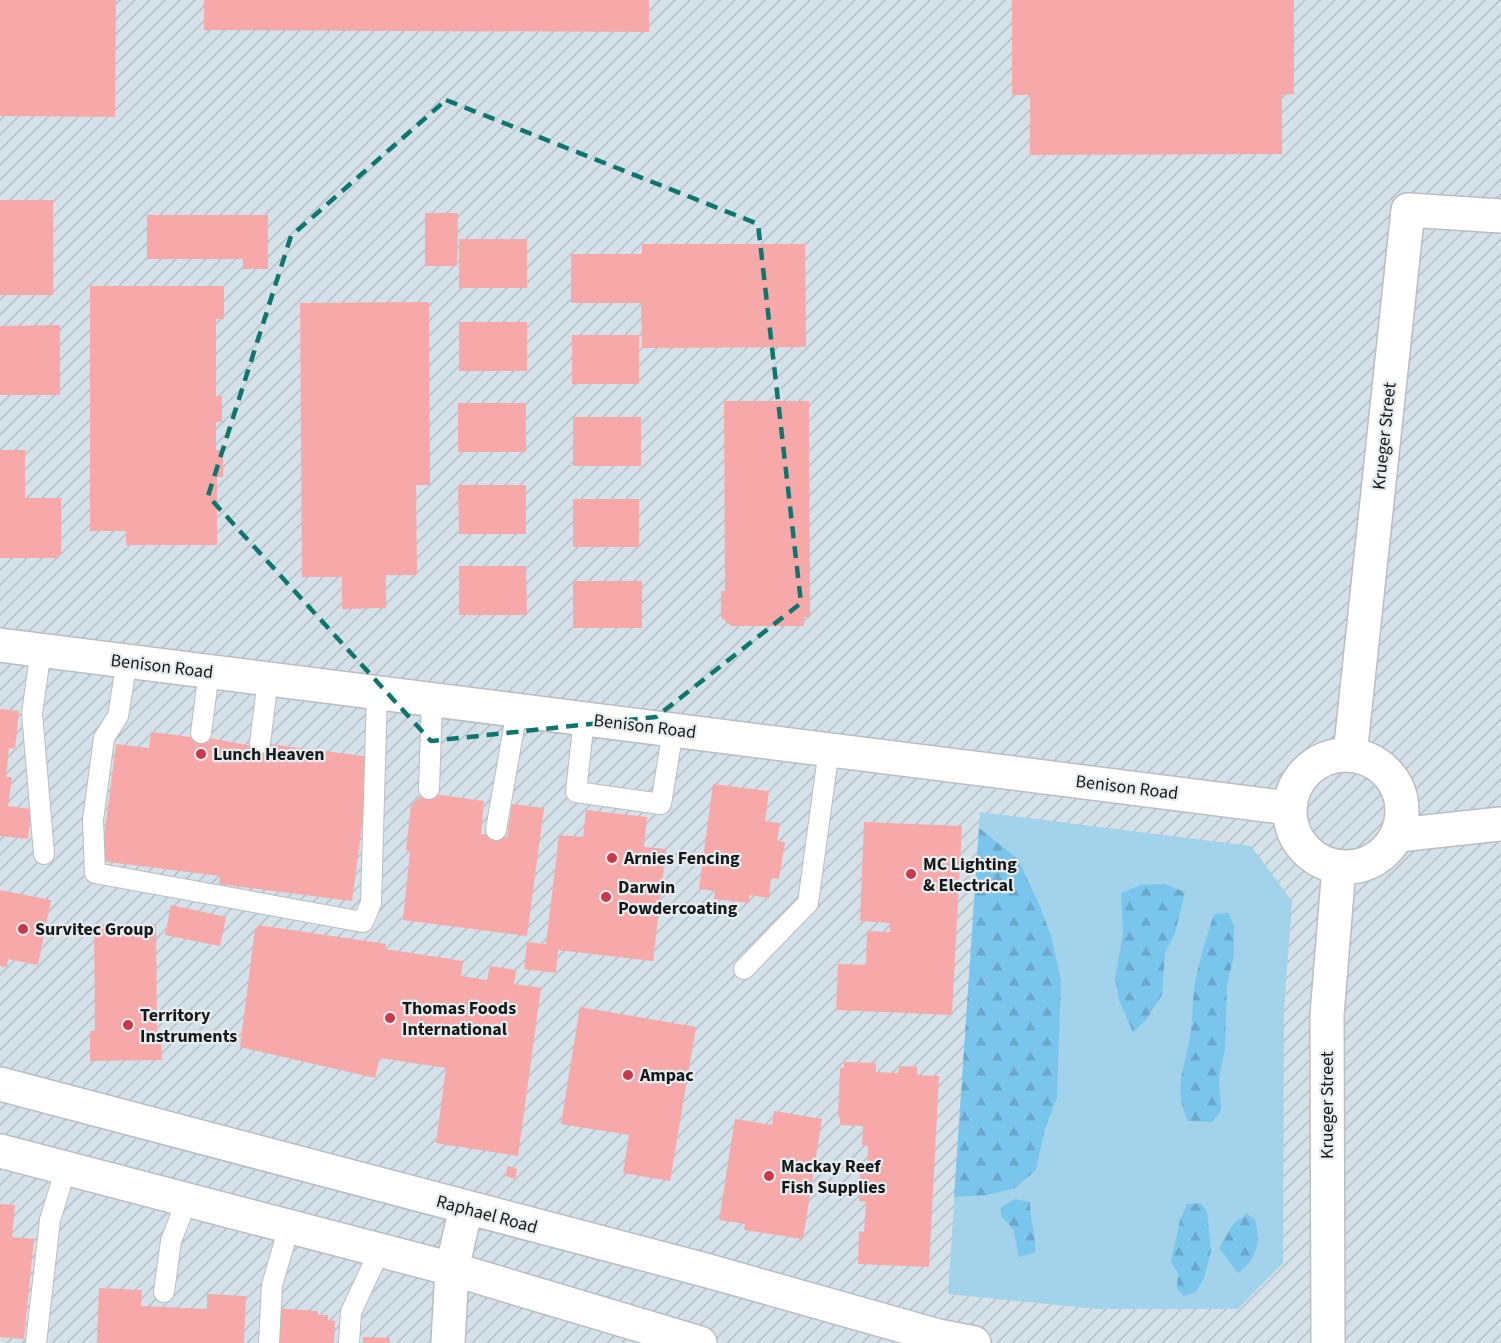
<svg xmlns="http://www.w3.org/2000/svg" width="1501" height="1343" viewBox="0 0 1501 1343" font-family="'Source Sans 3',sans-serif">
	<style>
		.industrial { fill: url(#industrial-furrows) }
		.green { fill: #a3d2eb }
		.forest { fill: url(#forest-firs) }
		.building { fill: #f7a9aa }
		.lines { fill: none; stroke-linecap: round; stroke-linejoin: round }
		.lane-casing { stroke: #b9bec1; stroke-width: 22 }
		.street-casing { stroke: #b9bec1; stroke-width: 36 }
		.lane { stroke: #fff; stroke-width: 20 }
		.street { stroke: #fff; stroke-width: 33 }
		.marked { fill: none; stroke: #0f766e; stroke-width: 4.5; stroke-dasharray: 12 8; stroke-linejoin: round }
		.poi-dot { fill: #c9394b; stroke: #e7ecef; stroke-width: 2 }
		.labels { text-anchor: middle; stroke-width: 4.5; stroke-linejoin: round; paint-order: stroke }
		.street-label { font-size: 18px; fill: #161819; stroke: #e7ecef }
		.poi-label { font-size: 18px; font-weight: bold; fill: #161819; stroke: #e7ecef; text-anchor: start }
	</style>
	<defs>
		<pattern id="industrial-furrows" width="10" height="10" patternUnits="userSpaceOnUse" patternTransform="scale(1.5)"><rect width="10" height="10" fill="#d4e1e8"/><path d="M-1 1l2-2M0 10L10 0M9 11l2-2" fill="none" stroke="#b5c0c6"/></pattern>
		<pattern id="forest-firs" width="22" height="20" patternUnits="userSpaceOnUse" patternTransform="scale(1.5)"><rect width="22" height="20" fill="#7ac5ec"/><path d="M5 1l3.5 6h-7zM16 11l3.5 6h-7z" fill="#69a8ca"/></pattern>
	</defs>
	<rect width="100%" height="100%" fill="#e7ecef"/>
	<rect class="industrial" x="0" y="0" width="1501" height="1343"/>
	<path class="green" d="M980 812 1251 846 1292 901 1284 1010 1283 1263 1238 1309H1097L948 1294Z"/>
	<g class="forest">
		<path d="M979 828 1018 859 1041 909 1051 936 1061 980 1057 1097 1044 1132 1036 1170 1015 1188 987 1195 954 1197Z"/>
		<path d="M1164 884 1185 892 1175 933 1165 953 1162 995 1145 1021 1133 1032 1119 1000 1115 978 1123 933 1121 893 1141 885Z"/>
		<path d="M1228 913 1234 926V955L1227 985 1225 1049 1219 1077 1221 1111 1212 1122 1188 1121C1172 1087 1185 1069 1190 1036 1193 1021 1192 1005 1194 990 1198 963 1206 939 1214 914Z"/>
		<path d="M1015 1199 1030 1202C1030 1219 1036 1235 1035 1252L1019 1257 1013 1229 1001 1216V1207Z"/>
		<path d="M1200 1203 1207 1211 1211 1251 1204 1278 1196 1292 1184 1296 1177 1288 1178 1273 1171 1262 1180 1220 1187 1204Z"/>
		<path d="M1247 1214 1255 1220C1261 1241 1257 1260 1238 1273L1219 1248 1234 1223Z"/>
	</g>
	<g class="building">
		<path d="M0 0H116L115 117 0 116Z"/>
		<path d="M204 0H649V32L204 30Z"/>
		<path d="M1012 0H1294V94L1282 95V154L1030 155V95H1012Z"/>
		<rect x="0" y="200" width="53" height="95"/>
		<path d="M425 213H458L457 266H425Z"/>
		<path d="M147 215H268V269H243V259H147Z"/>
		<rect x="459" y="239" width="68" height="49"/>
		<path d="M642 244H805L806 347 642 348 641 303H571V254H642Z"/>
		<path d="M90 286H224V319H216V396H222V422H216V450H223V477H217V545H126V531H90Z"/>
		<path d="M429 302 430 485H416L417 575H386V608L342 609V577H302L300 303Z"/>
		<rect x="459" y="322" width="68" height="49"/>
		<path d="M60 325V395H0V326Z"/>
		<rect x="572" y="335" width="67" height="49"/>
		<path d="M724 401H809L810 617H804V626H731L721 617V591H725Z"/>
		<rect x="458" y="403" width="68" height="49"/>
		<rect x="573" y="417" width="68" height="49"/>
		<path d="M0 450H25V498H61V555H57V558H0Z"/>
		<path d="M458 485H526V534H459Z"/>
		<rect x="573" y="499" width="66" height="48"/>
		<path d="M459 566H526L527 615H459Z"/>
		<rect x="573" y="581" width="69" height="47"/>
		<path d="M0 709 19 711 15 749 9 748 6 777H12L8 806 31 809 28 839 0 836Z"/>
		<path d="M151 732 192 737 191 740 209 742V738L268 749 269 744 371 757 352 901 219 884 220 876 101 861 116 744 149 748Z"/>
		<path d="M713 784 769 791 765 821 780 823 777 841 785 842 779 879 771 878 769 898 749 895 750 903 714 899 715 891 699 889Z"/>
		<path d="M425 793 484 801 481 834 507 837 512 804 544 808 527 936 403 920 410 851 406 850 411 805Z"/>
		<path d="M586 810 647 817 644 847 666 849 653 961 558 950 556 973 524 969 527 942 546 944 559 835 583 837Z"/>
		<path d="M864 822 962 826 952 1015 836 1010 838 964 866 965 867 931 890 932V923L860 921Z"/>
		<path d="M0 890 51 900 38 965 8 959 7 967 0 966Z"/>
		<path d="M171 905 226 917 220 946 165 935Z"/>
		<path d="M156 924 157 1031H161L162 1060 90 1061V1031H95L94 925Z"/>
		<path d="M258 925 386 944 385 949 463 961 461 976 487 980 490 966 516 970 514 984 541 988 518 1156 436 1143 446 1068 380 1058 375 1078 240 1047 255 929H258Z"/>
		<path d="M580 1007 696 1027 670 1181 623 1173 629 1135 561 1124Z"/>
		<path d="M844 1062 876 1063V1072L898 1073 899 1066 917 1067V1075L939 1076 929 1267 858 1264 859 1231 864 1232 866 1202 859 1201 860 1172H867L868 1146 862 1145 863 1126 840 1125V1117H838L840 1068H844Z"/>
		<path d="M774 1111 822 1119 803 1239 744 1230 745 1224 719 1220 735 1119 772 1125Z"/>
		<path d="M508 1166 517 1169 515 1179 505 1176Z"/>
		<path d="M0 1204 15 1205 12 1237 34 1239 24 1339 0 1337Z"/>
		<path d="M99 1288 142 1290 141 1306 207 1309V1294L246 1296 244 1343H97Z"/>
		<path d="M274 1308 318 1311V1315H328V1320L335 1321 334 1343H272Z"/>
		<path d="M363 1337 390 1338V1343H363Z"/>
	</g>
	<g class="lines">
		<g class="lane-casing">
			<g id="lane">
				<path d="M41 650 32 713 44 854"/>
				<path d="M127 661 118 716 104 738 93 820 95 873 363 922 371 903 377 693"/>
				<path d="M584 719 576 792 661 804 673 730"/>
				<path d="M201 733 209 672"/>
				<path d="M260 743 268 679"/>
				<path d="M429 789 432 700"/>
				<path d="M496 830 517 710"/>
				<path d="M744 969 808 903 829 749"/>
				<path d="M164 1292 171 1241 187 1200"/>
				<path d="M36 1343 50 1220 66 1168"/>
				<path d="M269 1343 272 1285 289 1227"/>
				<path d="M349 1343 351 1312 380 1250"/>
			</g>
		</g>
		<g class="street-casing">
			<g id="street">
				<path d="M0 645 1289 808"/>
				<circle cx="1346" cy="811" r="56"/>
				<path d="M1350 755 1408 210 1501 216"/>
				<path d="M1398 835 1501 824"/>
				<path d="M0 1084 705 1270 938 1336 974 1343"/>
				<path d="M0 1151 452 1269 700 1343"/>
				<path d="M448 1343 452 1269 466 1208"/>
				<path d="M1328 1343 1327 1015 1339 867"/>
			</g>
		</g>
		<use href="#lane" class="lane"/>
		<use href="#street" class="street"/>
	</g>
	<path class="marked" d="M446 100 758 224 801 603 656 717 431 741 208 496 291 236Z"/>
	<g class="poi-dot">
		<circle cx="201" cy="754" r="6"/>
		<circle cx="612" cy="858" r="6"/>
		<circle cx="911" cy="874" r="6"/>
		<circle cx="606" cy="897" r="6"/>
		<circle cx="23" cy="929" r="6"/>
		<circle cx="390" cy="1018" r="6"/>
		<circle cx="128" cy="1025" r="6"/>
		<circle cx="628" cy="1075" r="6"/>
		<circle cx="769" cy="1176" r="6"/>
	</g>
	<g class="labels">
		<g class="street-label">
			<text transform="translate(1384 436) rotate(-84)" y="6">Krueger Street</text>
			<text transform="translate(162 666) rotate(7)" y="6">Benison Road</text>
			<text transform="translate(645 726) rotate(7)" y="6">Benison Road</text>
			<text transform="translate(1127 787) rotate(7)" y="6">Benison Road</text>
			<text transform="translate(1327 1105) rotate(-90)" y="6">Krueger Street</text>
			<text transform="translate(487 1214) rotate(15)" y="6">Raphael Road</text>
		</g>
		<g class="poi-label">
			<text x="213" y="760">Lunch Heaven</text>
			<text x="624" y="864">Arnies Fencing</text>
			<text x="923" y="870">MC Lighting<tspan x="923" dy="21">&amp; Electrical</tspan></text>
			<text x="618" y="893">Darwin<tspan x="618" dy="21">Powdercoating</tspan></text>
			<text x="35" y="935">Survitec Group</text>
			<text x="402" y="1014">Thomas Foods<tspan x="402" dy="21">International</tspan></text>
			<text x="140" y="1021">Territory<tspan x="140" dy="21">Instruments</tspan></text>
			<text x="640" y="1081">Ampac</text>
			<text x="781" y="1172">Mackay Reef<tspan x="781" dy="21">Fish Supplies</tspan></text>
		</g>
	</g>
</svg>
